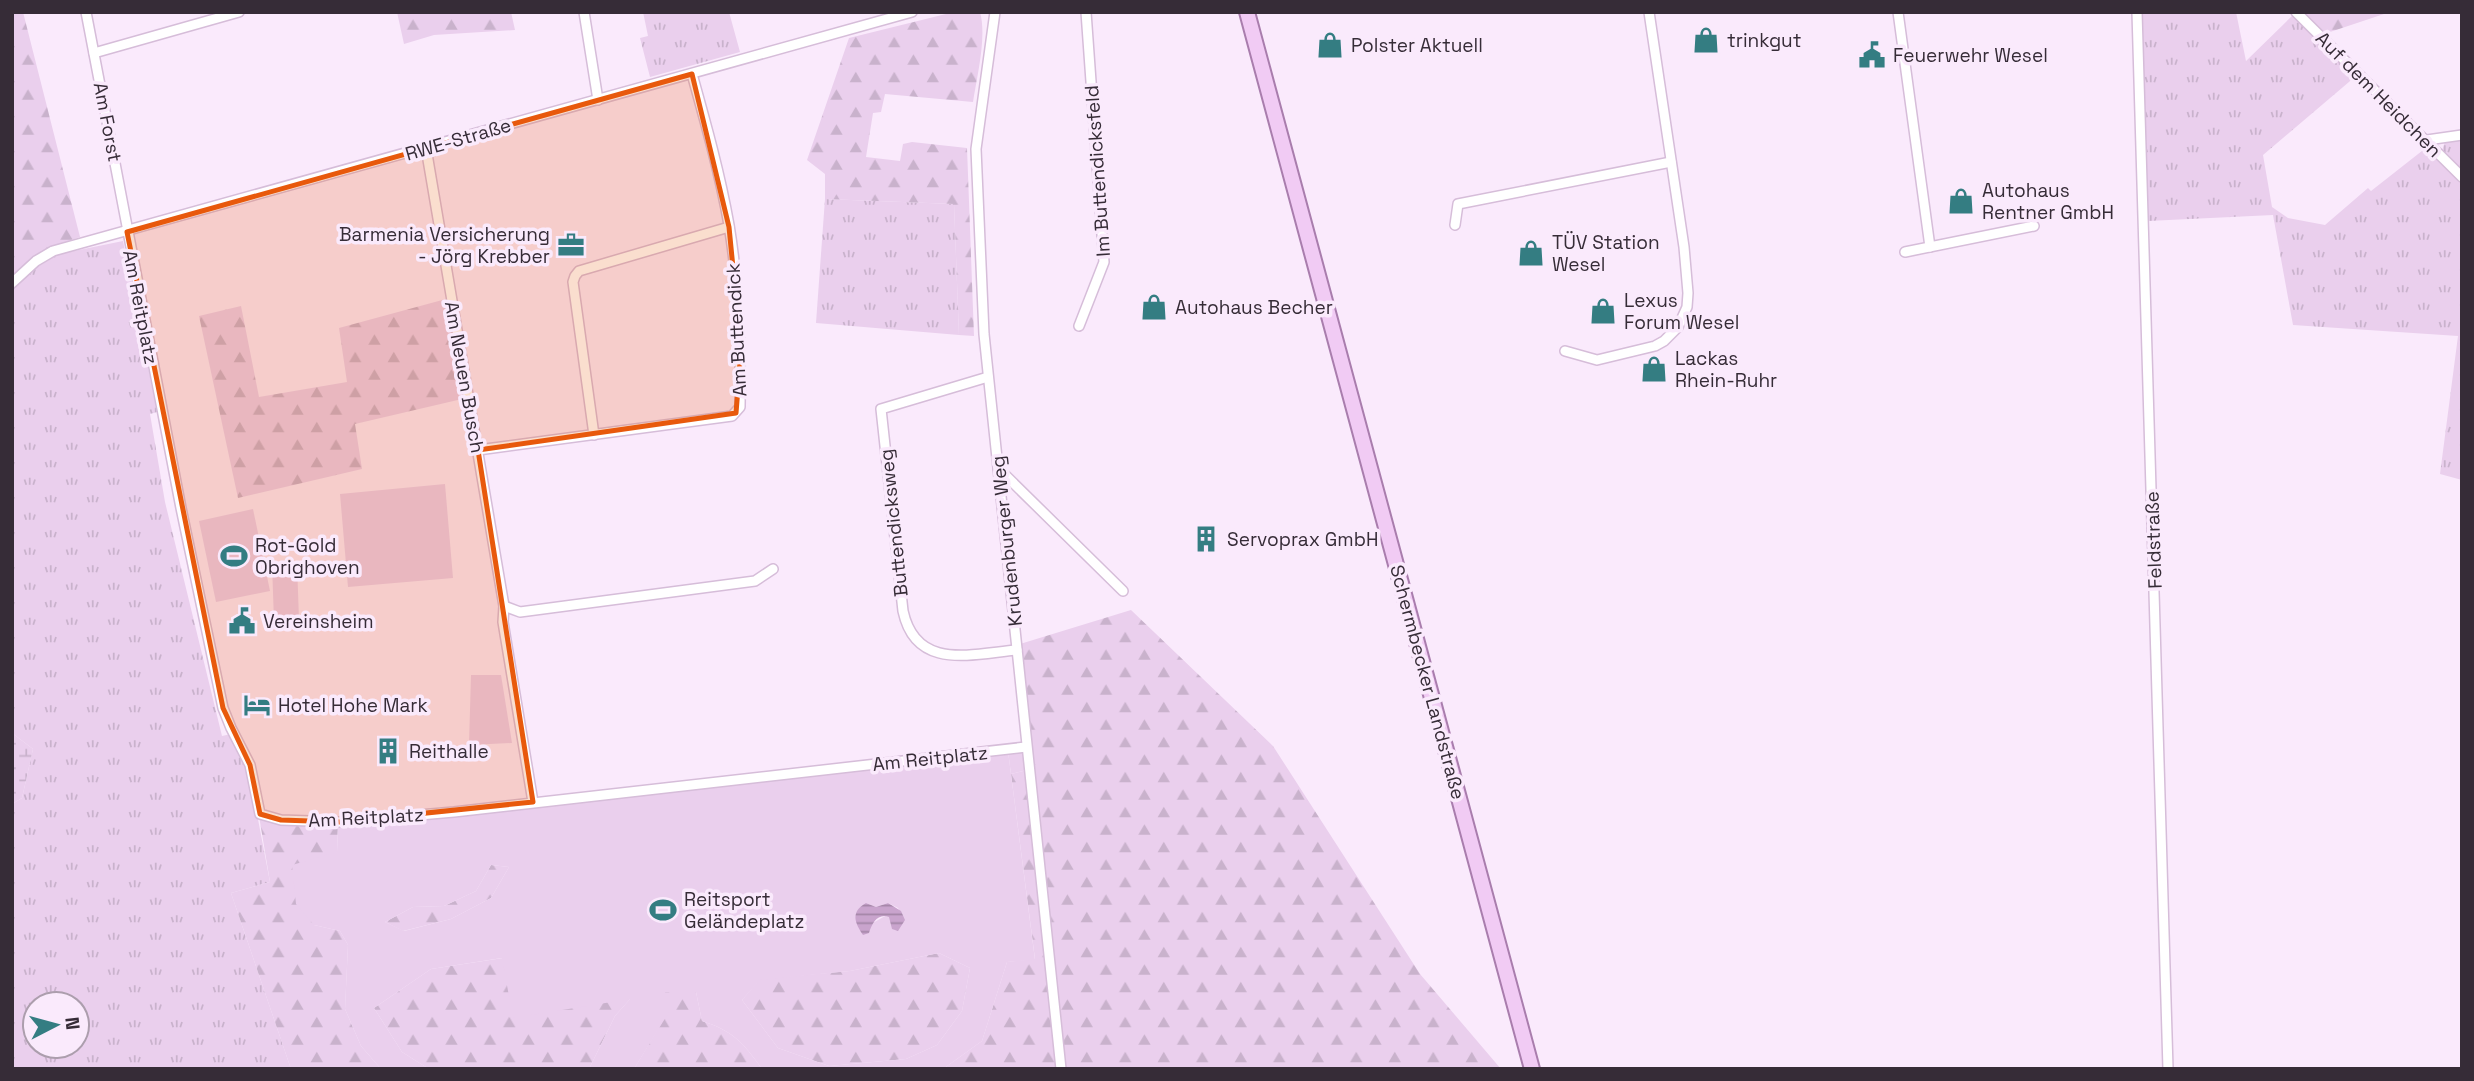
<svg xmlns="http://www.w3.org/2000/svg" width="2474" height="1081" viewBox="0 0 2474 1081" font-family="'Space Grotesk',sans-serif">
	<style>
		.grass { fill: url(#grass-tufts); fill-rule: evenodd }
		.forest { fill: url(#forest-firs) }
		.wetland { fill: url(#wetland-marsh) }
		.pitch { fill: #eacfed; fill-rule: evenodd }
		.water { fill: url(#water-rules) }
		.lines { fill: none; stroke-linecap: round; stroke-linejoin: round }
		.street-casing { stroke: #d6bdd9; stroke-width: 12 }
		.primary-casing { stroke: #a97dad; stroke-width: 18 }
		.street { stroke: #fff; stroke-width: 9 }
		.primary { stroke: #f1cbf4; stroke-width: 14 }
		.marked { fill: #e8590c; fill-opacity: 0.2; stroke: #e8590c; stroke-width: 5; stroke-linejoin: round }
		.labels { text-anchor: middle; stroke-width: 7; stroke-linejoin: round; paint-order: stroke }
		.poi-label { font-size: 19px; fill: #362c37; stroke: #faeafc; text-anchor: start }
		.street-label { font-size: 19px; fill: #362c37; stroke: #faeafc }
	</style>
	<defs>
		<pattern id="grass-tufts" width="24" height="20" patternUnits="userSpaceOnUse" patternTransform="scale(1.75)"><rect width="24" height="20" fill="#eacfed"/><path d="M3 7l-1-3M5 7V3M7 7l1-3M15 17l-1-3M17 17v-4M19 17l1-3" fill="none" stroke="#c9b2cc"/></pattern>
		<pattern id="forest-firs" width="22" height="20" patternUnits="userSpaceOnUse" patternTransform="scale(1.75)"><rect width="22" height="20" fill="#eacfed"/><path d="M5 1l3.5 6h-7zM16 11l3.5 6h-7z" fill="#c9b2cc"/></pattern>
		<pattern id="wetland-marsh" width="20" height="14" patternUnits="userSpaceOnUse" patternTransform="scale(1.75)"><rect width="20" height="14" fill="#eacfed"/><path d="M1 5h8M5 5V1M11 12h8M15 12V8" fill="none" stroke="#c9b2cc"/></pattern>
		<pattern id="water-rules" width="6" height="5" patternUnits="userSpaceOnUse" patternTransform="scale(1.75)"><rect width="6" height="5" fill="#c9a4cd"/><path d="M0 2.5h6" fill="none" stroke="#a486a7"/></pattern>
	</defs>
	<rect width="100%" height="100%" fill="#faeafc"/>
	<g class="grass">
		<path d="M643 12H729L740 52 650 77 640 38 648 36Z"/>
		<path d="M2142 12H2236L2246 61 2293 15 2356 76 2263 155 2272 207 2288 218 2325 225 2368 188 2371 191 2427 147 2462 183V480L2440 474 2458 336 2293 325 2273 215 2148 221Z"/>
		<path d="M2462 138V172L2442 151 2445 141Z"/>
		<path d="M825 199 954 204 959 335 816 323Z"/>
		<path d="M123 241 157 412 150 414 165 502 222 736 231 734 248 767 270 882 231 893 291 1069H12V804L22 798 33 749 12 733V289L39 266 59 254ZM35 1004H77V1046H35Z"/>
		<path d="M1025 748 1027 770 1011 774 1008 751Z"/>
	</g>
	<g class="forest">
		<path d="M12 12H23L80 237 54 246 12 278Z"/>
		<path d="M397 12H511L515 30 434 35 404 44Z"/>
		<path d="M954 12H980C987 37 977 76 973 102L885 94 881 112 873 113 866 157 900 161 903 144 912 142 967 148 974 336 959 335 954 204 825 199V174L807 160 849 38Z"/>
		<path d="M2301 12H2390L2324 34Z"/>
		<path d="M446 299 462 399 355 424 362 469 238 498 199 316 241 306 259 397 347 382 339 328Z"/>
		<path d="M1131 610 1273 746 1420 974 1501 1069H943L982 1041 1007 962 1035 959 1011 774 1027 770 1020 644Z"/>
		<path d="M259 816 338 824 337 852 314 925 340 931 348 945 345 1009 361 1046 381 1069H291L231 893 270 882Z"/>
		<path d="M491 865 509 867 491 898 451 919 403 931 385 922 413 907 444 906 476 891Z"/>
		<path d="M939 953 970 968 962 1011 937 1045 906 1059 829 1066 778 1048 742 1000 760 979 850 971Z"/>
		<path d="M503 958 631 998 615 1016 589 1069H429L402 1052 374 1008 431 969Z"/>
		<path d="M664 992H696L702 1021C733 1031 743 1042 762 1069H634L668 1012Z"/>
	</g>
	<path class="wetland" d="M12 733 33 749 22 798 12 804Z"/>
	<g class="pitch">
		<path d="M445 484 453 578 348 587 340 494Z"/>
		<path d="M253 509 270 591 216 602 199 521Z"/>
		<path d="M297 563 299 620 274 621 272 564Z"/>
		<path d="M471 675H501L512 743 469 745Z"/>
		<path d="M1008 751 1035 960 1007 962 982 1041 943 1069H762C743 1042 733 1031 702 1021L696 992H665L669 1012 634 1069H589L615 1016 630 999 513 1018 502 958 431 969 374 1008 402 1052 429 1069H381L361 1046 345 1009 348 945 340 931 314 925 296 904 292 865 337 852 338 824ZM491 865 509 867 491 898 451 919 404 931 385 922 413 907 444 906 476 891ZM866 903 876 907 888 903 898 908 901 914 885 916 871 924ZM939 953 970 968 962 1011 937 1045 906 1059 829 1066 778 1048 742 1000 760 980 850 971Z"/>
	</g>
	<path class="water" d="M866 903 876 907 888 903 901 911 905 920 898 931 892 929 889 917C878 913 872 923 869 933L863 935C855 923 850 912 866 903Z"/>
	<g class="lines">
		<g class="street-casing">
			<g id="street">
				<path d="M86 12 181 508 223 708 231 728 250 765 260 814 281 820 339 822 454 812 1026 747"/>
				<path d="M584 12 598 100"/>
				<path d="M995 12 976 149 984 334 1061 1069"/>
				<path d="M1898 12 1930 247"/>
				<path d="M2137 12 2168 1069"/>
				<path d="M2296 12 2462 177"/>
				<path d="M94 53 239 12"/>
				<path d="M2427 140 2462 135"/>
				<path d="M426 148 504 606 503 622 533 802"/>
				<path d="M1455 225 1458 204 1671 162"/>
				<path d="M1905 252 2034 226"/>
				<path d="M12 283 36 261 53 251 912 12"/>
				<path d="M1079 326 1104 262 1086 12"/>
				<path d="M1565 351 1597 360 1655 346 1664 341 1678 327 1687 307 1688 293 1684 247 1649 12"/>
				<path d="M988 377 881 409 903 611C916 671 971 654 1017 650"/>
				<path d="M594 435 573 282 575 276 579 271 729 227"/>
				<path d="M478 450 732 416 740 407C741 346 739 285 729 225 720 174 706 124 692 74"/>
				<path d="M998 468 1123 591"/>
				<path d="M504 606 520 612 755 581 773 569"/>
			</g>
		</g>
		<g class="primary-casing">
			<path id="primary" d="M1247 12 1532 1069"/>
		</g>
		<use href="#street" class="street"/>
		<use href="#primary" class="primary"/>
	</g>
	<path class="marked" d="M692 74 729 227 741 350 736 413 478 450 533 802 339 822 281 820 260 814 250 765 223 708 127 232Z"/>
	<defs>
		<g id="shop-bare" transform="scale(2.1)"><path d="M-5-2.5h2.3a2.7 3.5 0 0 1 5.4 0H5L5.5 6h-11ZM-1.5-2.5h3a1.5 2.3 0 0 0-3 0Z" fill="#347d82" stroke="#faeafc" stroke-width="2.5" paint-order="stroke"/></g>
		<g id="civic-bare" transform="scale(2.1)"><path d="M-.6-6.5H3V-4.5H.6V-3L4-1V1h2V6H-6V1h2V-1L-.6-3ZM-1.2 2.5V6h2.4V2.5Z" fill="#347d82" stroke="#faeafc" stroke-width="2.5" paint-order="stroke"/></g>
		<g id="office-bare" transform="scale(2.1)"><path d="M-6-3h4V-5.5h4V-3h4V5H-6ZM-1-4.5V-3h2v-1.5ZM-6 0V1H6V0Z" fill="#347d82" stroke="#faeafc" stroke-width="2.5" paint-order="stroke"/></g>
		<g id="building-bare" transform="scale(2.1)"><path d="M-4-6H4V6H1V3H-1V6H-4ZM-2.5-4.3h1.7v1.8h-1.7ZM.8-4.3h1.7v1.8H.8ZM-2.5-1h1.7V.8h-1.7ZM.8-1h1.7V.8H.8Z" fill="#347d82" stroke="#faeafc" stroke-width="2.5" paint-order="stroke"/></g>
		<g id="stadium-bare" transform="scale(2.1)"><path d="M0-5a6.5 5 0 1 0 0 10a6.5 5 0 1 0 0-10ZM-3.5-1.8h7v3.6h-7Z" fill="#347d82" stroke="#faeafc" stroke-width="2.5" paint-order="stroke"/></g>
		<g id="hotel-bare" transform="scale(2.1)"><path d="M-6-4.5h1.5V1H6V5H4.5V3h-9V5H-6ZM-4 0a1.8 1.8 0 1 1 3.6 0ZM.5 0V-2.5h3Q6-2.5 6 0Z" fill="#347d82" stroke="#faeafc" stroke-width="2.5" paint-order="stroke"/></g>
	</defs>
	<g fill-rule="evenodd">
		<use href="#shop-bare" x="1706" y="40"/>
		<use href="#shop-bare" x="1330" y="45"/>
		<use href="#civic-bare" x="1872" y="55"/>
		<use href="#shop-bare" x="1961" y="201"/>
		<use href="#office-bare" x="571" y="245"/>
		<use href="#shop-bare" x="1531" y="253"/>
		<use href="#shop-bare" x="1154" y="307"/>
		<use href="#shop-bare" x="1603" y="311"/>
		<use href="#shop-bare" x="1654" y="369"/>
		<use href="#building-bare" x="1206" y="539"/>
		<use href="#stadium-bare" x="234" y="556"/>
		<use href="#civic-bare" x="242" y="621"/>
		<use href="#hotel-bare" x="257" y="705"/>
		<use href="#building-bare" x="388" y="751"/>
		<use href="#stadium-bare" x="663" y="910"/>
	</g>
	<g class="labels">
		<g class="poi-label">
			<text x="1727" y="47">trinkgut</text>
			<text x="1351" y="52">Polster Aktuell</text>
			<text x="1893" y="62">Feuerwehr Wesel</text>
			<text x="1982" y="197">Autohaus<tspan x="1982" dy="22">Rentner GmbH</tspan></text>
			<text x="550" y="241" text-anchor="end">Barmenia Versicherung<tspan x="550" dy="22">- Jörg Krebber</tspan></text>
			<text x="1552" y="249">TÜV Station<tspan x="1552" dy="22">Wesel</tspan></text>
			<text x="1624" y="307">Lexus<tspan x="1624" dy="22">Forum Wesel</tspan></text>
			<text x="1175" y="314">Autohaus Becher</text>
			<text x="1675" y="365">Lackas<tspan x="1675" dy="22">Rhein-Ruhr</tspan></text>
			<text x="1227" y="546">Servoprax GmbH</text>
			<text x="255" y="552">Rot-Gold<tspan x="255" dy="22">Obrighoven</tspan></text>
			<text x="263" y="628">Vereinsheim</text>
			<text x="278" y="712">Hotel Hohe Mark</text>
			<text x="409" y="758">Reithalle</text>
			<text x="684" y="906">Reitsport<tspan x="684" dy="22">Geländeplatz</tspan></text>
		</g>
		<g class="street-label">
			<text transform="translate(2379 94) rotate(45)" y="7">Auf dem Heidchen</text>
			<text transform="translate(108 122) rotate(79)" y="7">Am Forst</text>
			<text transform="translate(458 139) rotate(-16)" y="7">RWE-Straße</text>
			<text transform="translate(1097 171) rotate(-94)" y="7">Im Buttendicksfeld</text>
			<text transform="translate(141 307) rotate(79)" y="7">Am Reitplatz</text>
			<text transform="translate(736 330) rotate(-93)" y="7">Am Buttendick</text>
			<text transform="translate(465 377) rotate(80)" y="7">Am Neuen Busch</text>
			<text transform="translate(893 523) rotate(-96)" y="7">Buttendicksweg</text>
			<text transform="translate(2153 540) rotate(-92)" y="7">Feldstraße</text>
			<text transform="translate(1006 541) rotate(-96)" y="7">Krudenburger Weg</text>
			<text transform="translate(1428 682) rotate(75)" y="7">Schermbecker Landstraße</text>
			<text transform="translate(930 758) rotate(-6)" y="7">Am Reitplatz</text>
			<text transform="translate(366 817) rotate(-3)" y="7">Am Reitplatz</text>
		</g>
	</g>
	<rect width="2474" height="1081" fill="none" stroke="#362c37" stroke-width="28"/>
	<g transform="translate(56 1025) rotate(84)"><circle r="33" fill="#faeafc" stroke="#ac9ead" stroke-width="2"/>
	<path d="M0-5L12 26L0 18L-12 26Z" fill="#347d82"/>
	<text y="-10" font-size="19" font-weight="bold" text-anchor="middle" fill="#362c37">N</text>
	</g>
</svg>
